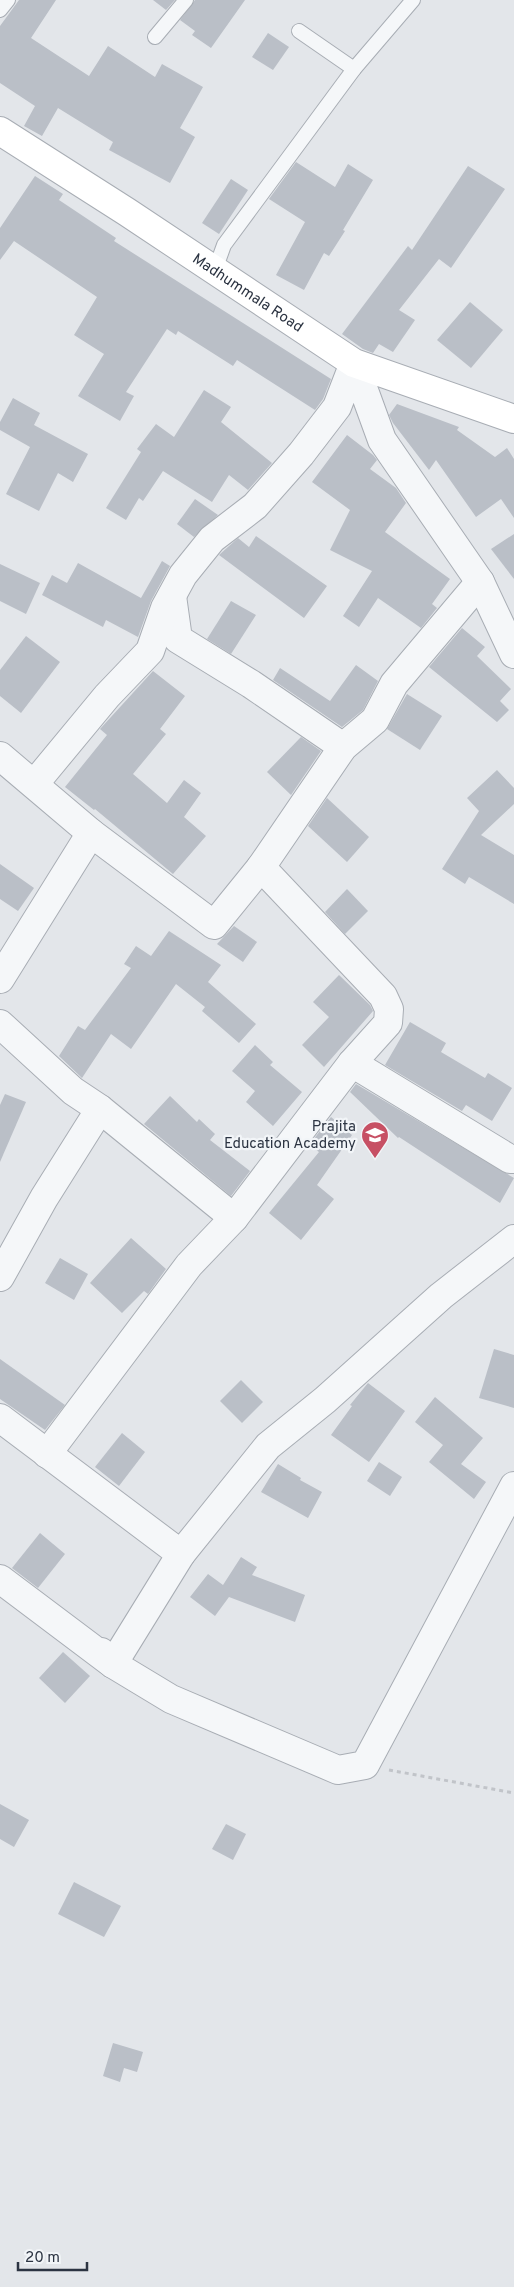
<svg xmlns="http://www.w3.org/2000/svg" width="514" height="2287" viewBox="0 0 514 2287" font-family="Overpass,sans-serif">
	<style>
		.building { fill: #babfc7 }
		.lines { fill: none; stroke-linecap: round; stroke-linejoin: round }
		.lane-casing { stroke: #a8adb4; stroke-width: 16 }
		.street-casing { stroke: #a8adb4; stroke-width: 30 }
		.secondary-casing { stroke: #a8adb4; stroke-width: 30 }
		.path { stroke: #c1c4c9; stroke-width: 3; stroke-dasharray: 4 4; stroke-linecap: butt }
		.lane { stroke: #f5f7f9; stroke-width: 14 }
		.street { stroke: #f5f7f9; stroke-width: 28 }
		.secondary { stroke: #fff; stroke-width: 28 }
		.labels { text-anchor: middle; stroke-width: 4.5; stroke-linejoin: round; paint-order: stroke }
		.street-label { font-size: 15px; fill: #2c3442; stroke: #f2f5f8 }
		.poi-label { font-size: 15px; fill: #2c3442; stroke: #f2f5f8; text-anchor: end }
	</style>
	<rect width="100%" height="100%" fill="#e3e6ea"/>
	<g class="building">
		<path d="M19 0H56L31 38 89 76 108 46 155 77 162 64 203 87 180 128 195 137 170 183 109 150 113 142 58 108 42 136 24 126 35 106 0 83V26Z"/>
		<path d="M153 0H175L166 10Z"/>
		<path d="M195 0H245L211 48 192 35 195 31 180 20Z"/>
		<path d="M268 33 289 47 273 70 252 57Z"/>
		<path d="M296 162 335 187 348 164 373 180 343 230 345 231 329 256 324 253 304 290 276 275 305 222 269 199Z"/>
		<path d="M468 166 505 189 451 268 439 259 399 310 415 320 393 352 379 344 373 353 363 349 342 334 408 246 412 250Z"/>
		<path d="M35 176 63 194 59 200 116 238 114 241 331 379 323 399 315 410 237 360 233 366 178 331 176 335 167 329 126 392 134 396 120 421 78 396 104 354 74 335 97 297 14 241 0 260V228Z"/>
		<path d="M231 179 248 190 219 234 202 223Z"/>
		<path d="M470 302 503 330 471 368 437 340Z"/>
		<path d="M204 390 231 407 221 422 272 463 248 490 229 475 212 502 163 471 143 501 139 498 126 520 106 508 141 452 137 449 156 424 174 437Z"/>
		<path d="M13 398 40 413 34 425 88 454 73 482 58 473 39 511 6 494 30 447 0 430V422Z"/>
		<path d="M397 404 459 427 457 430 495 457 507 448 514 459V518L501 499 476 517 436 460 429 470 393 423 389 415Z"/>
		<path d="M347 435 373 455 377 460 370 469 396 488 406 503 385 532 450 579 432 604 437 608 421 628 378 598 359 627 343 616 372 571 330 550 350 510 312 482Z"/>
		<path d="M195 499 218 515 194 537 177 524Z"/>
		<path d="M514 534V579L491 549Z"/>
		<path d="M256 536 327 586 304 618 219 555 238 538 249 547Z"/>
		<path d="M162 561 170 566 151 601 138 637 106 620 103 627 42 595 52 575 67 583 78 563 141 598Z"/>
		<path d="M0 564 40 583 26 614 0 601Z"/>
		<path d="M231 601 256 615 231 654 207 639Z"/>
		<path d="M462 628 485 647 477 656 511 689 500 701 509 710 497 722 429 667Z"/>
		<path d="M26 636 60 662 21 713 0 696V670Z"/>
		<path d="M356 665 378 681 363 710 342 727 273 680 280 668 330 701Z"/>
		<path d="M153 671 185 696 160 729 166 734 133 774 167 803 184 780 201 793 184 817 206 836 173 874 95 809 94 810 65 787 107 735 100 729Z"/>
		<path d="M407 694 442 716 420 750 387 729Z"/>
		<path d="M301 737 321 751 291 795 267 772Z"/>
		<path d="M497 770 514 788V804L481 835 514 855V904L469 877 465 884 442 869 479 811 467 798Z"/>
		<path d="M327 798 369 837 347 862 308 826Z"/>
		<path d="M0 864 34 888 18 911 0 899Z"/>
		<path d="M347 889 368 911 345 934 325 912Z"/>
		<path d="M234 926 257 942 243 962 217 944Z"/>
		<path d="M169 931 221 965 208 982 256 1024 239 1043 202 1011 205 1007 176 984 131 1049 111 1034 82 1078 59 1056 78 1026 85 1030 131 968 124 964 136 946 151 956Z"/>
		<path d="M339 975 370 1005 373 1011 324 1067 302 1045 329 1017 313 1002Z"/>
		<path d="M410 1022 446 1043 441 1052 485 1078 488 1073 512 1088 492 1121 466 1105 462 1111 385 1065Z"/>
		<path d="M255 1045 273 1062 270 1065 302 1092 273 1126 246 1102 255 1091 232 1071Z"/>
		<path d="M356 1084 514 1178 500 1203 399 1137 398 1138 350 1092Z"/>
		<path d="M5 1094 26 1102 0 1162V1105Z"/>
		<path d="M170 1096 197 1122 199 1119 215 1134 210 1140 250 1171 231 1196 144 1124Z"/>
		<path d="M331 1117 352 1135 317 1185 334 1199 301 1240 269 1213 319 1152 309 1145Z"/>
		<path d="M131 1238 166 1269 148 1294 144 1291 122 1313 90 1283Z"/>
		<path d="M60 1258 88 1274 74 1300 45 1283Z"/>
		<path d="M494 1349 514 1355V1408L479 1398Z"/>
		<path d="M0 1359 65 1405 45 1430 0 1399Z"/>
		<path d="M241 1380 263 1402 242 1423 220 1401Z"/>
		<path d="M368 1383 405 1411 369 1462 331 1435 352 1406 350 1405Z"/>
		<path d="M435 1397 483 1438 461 1464 486 1482 474 1499 429 1462 443 1445 415 1422Z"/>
		<path d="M122 1433 145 1452 119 1486 95 1467Z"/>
		<path d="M379 1462 402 1477 390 1496 367 1481Z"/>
		<path d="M278 1464 301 1478 300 1480 322 1492 308 1518 261 1492Z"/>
		<path d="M40 1533 65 1554 38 1588 12 1568Z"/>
		<path d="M241 1557 257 1567 252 1575 305 1595 295 1622 229 1597 215 1616 190 1597 208 1574 223 1585Z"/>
		<path d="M63 1652 90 1676 65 1703 39 1678Z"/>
		<path d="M0 1804 29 1820 14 1847 0 1839Z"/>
		<path d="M226 1824 246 1834 233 1860 212 1849Z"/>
		<path d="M74 1882 121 1906 104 1937 58 1914Z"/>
		<path d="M113 2043 143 2052 137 2072 124 2068 120 2082 103 2076Z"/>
	</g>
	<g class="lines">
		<g class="lane-casing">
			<g id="lane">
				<path d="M0 10 8 0"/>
				<path d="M299 31 354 69"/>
				<path d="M155 37 186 0"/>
				<path d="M215 270 224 245 354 69 413 0"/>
			</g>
		</g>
		<g class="street-casing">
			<g id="street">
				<path d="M172 596 178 639 251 684 343 747"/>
				<path d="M0 756 91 833 214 925 261 867 343 747 375 720 394 684 480 582"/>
				<path d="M35 783 107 696 150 651 165 608 183 575 212 539 255 506 301 454 337 407 354 363 382 440 480 582 514 654"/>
				<path d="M0 979 91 833"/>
				<path d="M0 1024 73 1091 100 1109 234 1218"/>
				<path d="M352 1063 510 1159H514"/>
				<path d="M0 1277 44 1198 100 1109"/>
				<path d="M0 1418 181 1554 268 1446 325 1400 441 1296 514 1239"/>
				<path d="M47 1454 189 1265 234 1218 352 1063 388 1023 389 1009 383 996 261 867"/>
				<path d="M0 1579 113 1664 171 1699 338 1770 365 1765 514 1486"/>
				<path d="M101 1652 113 1664 181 1554"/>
			</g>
		</g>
		<g class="secondary-casing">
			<g id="secondary">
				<path id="s1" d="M0 131 127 212 354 363 514 419"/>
			</g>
		</g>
		<path class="path" d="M389 1770 514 1793"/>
		<use href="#lane" class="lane"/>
		<use href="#street" class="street"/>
		<use href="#secondary" class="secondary"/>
	</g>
	<defs>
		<g id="school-pin" transform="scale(1.4375)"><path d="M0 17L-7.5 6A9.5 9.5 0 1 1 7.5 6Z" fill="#c75064" stroke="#f2f5f8"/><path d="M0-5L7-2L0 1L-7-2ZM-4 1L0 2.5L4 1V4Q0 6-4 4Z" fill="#fff"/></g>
	</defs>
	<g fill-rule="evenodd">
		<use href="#school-pin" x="375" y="1135"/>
	</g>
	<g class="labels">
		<g class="street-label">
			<text dy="5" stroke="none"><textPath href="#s1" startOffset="296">Madhummala Road</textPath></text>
		</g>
		<g class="poi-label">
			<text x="356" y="1131">Prajita<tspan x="356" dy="17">Education Academy</tspan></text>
		</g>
	</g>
	<path d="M18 2262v8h69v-8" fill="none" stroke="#2c3442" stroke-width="2.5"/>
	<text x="25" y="2262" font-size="15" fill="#2c3442" stroke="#f2f5f8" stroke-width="4" paint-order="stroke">20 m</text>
</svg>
